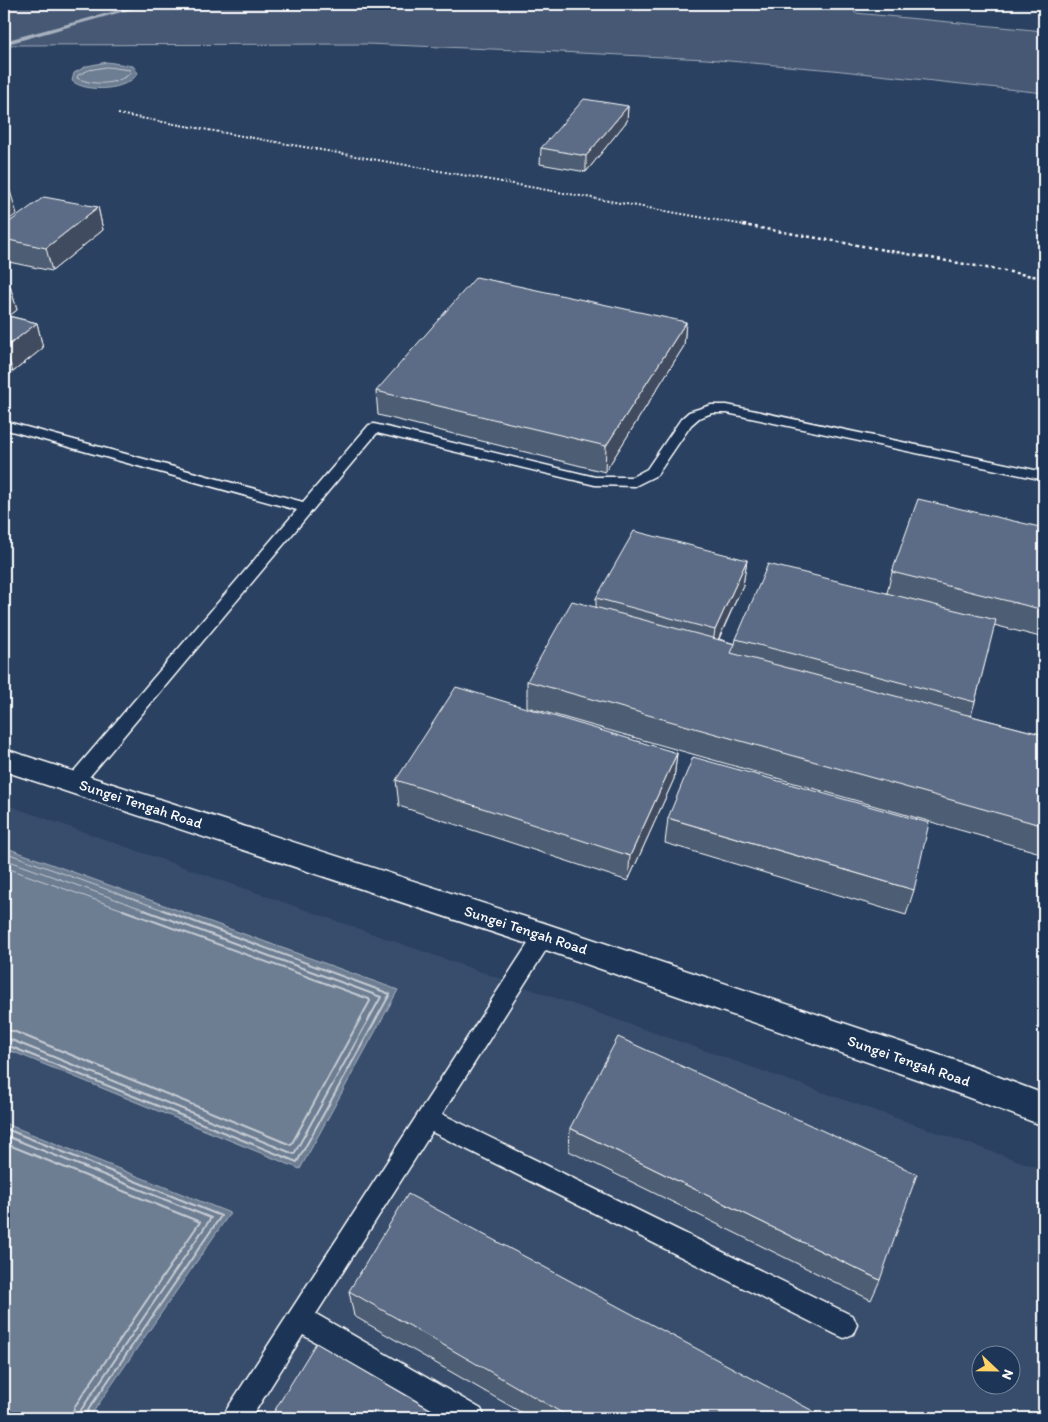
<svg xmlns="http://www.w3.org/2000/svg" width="1048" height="1422" viewBox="0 0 1048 1422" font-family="Itim,sans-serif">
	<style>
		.built { fill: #394e6c; fill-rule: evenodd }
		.green { fill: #465975; stroke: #a2acba }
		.water { fill: #6d7d92; stroke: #a7b1be }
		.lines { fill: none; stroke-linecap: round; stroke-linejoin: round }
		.shore-far1 { stroke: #c5cbd3; stroke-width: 1 }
		.shore { stroke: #c5cbd3; stroke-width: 2 }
		.stream { fill: #a7b1be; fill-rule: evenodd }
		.service-casing { stroke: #fff; stroke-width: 3 }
		.minor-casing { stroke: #fff; stroke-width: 3 }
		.path-far1 { stroke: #fff; stroke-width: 2; stroke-dasharray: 2 2; stroke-linecap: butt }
		.path { stroke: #fff; stroke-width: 2.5; stroke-dasharray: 3 3; stroke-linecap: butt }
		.service { fill: #1d3557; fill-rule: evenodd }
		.minor { fill: #1d3557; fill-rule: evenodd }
		.wall { fill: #4e5d73; stroke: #fff }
		.shaded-wall { fill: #404c5e; stroke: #fff }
		.building { fill: #5b6c86; stroke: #fff }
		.labels { text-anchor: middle; stroke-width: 4.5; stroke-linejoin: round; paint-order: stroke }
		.street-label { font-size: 15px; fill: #fff; stroke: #1d3557 }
	</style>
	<rect width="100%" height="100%" fill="#2a4161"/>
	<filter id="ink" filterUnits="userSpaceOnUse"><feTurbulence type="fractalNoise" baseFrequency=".02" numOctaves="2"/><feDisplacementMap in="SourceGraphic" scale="10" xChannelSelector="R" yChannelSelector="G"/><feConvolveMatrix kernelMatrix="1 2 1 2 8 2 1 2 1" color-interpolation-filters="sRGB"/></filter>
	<g filter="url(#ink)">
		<path class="built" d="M4 804 1044 1170V1418H4ZM980 1354H1010V1384H980Z"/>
		<path class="green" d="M4 4H830L852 5 855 13 1044 31V93L833 70 706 59 517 50 366 44 4 45Z"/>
		<g class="water">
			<path d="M107 62 133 66 138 73C127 91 87 93 72 81L74 73 87 66Z"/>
			<path d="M4 847 398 990 300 1169 4 1048Z"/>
			<path d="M4 1123 230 1213 89 1418H4Z"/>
		</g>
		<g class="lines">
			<g class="shore-far1">
				<path d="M107 67 130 70 131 73C116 85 94 86 77 78L78 75 89 70Z"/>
				<path d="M4 852 166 911"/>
				<path d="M4 859 148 911"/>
				<path d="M4 867 126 911"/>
			</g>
			<g class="shore">
				<path d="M4 1030 13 1031 291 1145 370 1001 369 999 123 910"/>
				<path d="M4 1037 294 1154 381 997 144 910"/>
				<path d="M4 1044 297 1162 390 994 163 910"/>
				<path d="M4 1128 221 1216 86 1413 85 1418"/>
				<path d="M4 1135 211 1218 81 1410 79 1418"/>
				<path d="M4 1143 200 1222 75 1406 71 1418"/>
			</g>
			<path class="stream" d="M141 4H150L4 45V41Z"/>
			<g class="service-casing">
				<g id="service">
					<path d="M711 405H727L1044 472V480L727 413H712L699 418 691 425 657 475 635 486 595 485 377 433 80 788 74 790 68 788 65 783 68 778 297 510 4 429V421L303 502 369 425 374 424 595 477H632L647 469 681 419 689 412Z"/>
					<path d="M544 928 551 930 554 936 551 942 442 1114 853 1316 857 1325 853 1334 844 1338 835 1334 432 1132 316 1314 481 1409 485 1418H447L303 1335 251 1418H223L227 1409 537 930Z"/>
				</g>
			</g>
			<g class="minor-casing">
				<path id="minor" d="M4 749 544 923 954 1060 1044 1094V1126L951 1091 543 949 4 771Z"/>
			</g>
			<path class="path-far1" d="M118 114 750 226"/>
			<path class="path" d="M743 225 1044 278"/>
			<use href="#service" class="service"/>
			<use href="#minor" class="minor"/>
		</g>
		<g class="wall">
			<path d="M628 106 627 121 586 172 540 164 541 148Z"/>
			<path d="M98 207 103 230 52 271 4 261V226Z"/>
			<path d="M4 285 10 286 17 310 9 316 37 323 43 348 13 372 4 370Z"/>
			<path d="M686 322 684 346 605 472 378 415 376 391Z"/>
			<path d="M1044 528V638L994 625 975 702 971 716 1044 735V854L527 707V681L596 607V598L747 560 743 585 719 639 735 644 736 639 887 593 892 572Z"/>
			<path d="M677 753 674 779 628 881 399 806 396 780Z"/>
			<path d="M668 818 914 890 906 915 665 843Z"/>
			<path d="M570 1128 880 1280 871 1300 569 1151Z"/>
			<path d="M349 1291 826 1418H531L354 1316Z"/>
		</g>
		<g class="shaded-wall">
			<path d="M628 106 627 121 586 172V156Z"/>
			<path d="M10 191 17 214 4 223V195Z"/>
			<path d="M98 207 103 230 52 271 46 248Z"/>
			<path d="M10 286 17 310 4 320V291Z"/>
			<path d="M686 322 684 346 605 472 606 446Z"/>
			<path d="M37 323 43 348 13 372 5 348Z"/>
			<path d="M747 560 743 585 711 655 715 630Z"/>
			<path d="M677 753 674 779 628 881 630 856Z"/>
		</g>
		<g class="building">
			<path d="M584 99 628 106 586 156 541 148Z"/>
			<path d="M4 189 10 191 4 195Z"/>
			<path d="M44 197 98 207 46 248 4 239V226Z"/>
			<path d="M476 277 686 322 606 446 376 391Z"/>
			<path d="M4 285 10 286 4 291Z"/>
			<path d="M4 315 37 323 5 348H4Z"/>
			<path d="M918 499 1044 528V610L892 572Z"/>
			<path d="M634 531 747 560 715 630 596 598Z"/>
			<path d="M768 564 996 620 975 702 736 639Z"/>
			<path d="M572 601 735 644 731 653 1044 735V826L527 681Z"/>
			<path d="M456 687 677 753 630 856 396 780Z"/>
			<path d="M693 757 929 823 914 890 668 818Z"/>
			<path d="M618 1037 917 1174 880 1280 570 1128Z"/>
			<path d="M408 1194 826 1418H571L349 1291Z"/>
			<path d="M316 1343 445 1418H270Z"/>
		</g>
	</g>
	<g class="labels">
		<g class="street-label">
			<text transform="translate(141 804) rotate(18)" y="5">Sungei Tengah Road</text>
			<text transform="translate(526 930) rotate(18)" y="5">Sungei Tengah Road</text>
			<text transform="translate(909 1061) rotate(19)" y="5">Sungei Tengah Road</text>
		</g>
	</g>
	<rect width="1048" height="1422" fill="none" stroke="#1d3557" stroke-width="20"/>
	<rect x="10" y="10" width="1028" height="1402" fill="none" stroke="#fff" stroke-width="2" filter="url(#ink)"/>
	<g transform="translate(996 1370) rotate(112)"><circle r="24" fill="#1d3557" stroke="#77869a"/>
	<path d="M0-4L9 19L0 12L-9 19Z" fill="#ffd166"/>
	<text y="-8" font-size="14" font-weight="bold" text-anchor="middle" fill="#ffffff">N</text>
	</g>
</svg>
